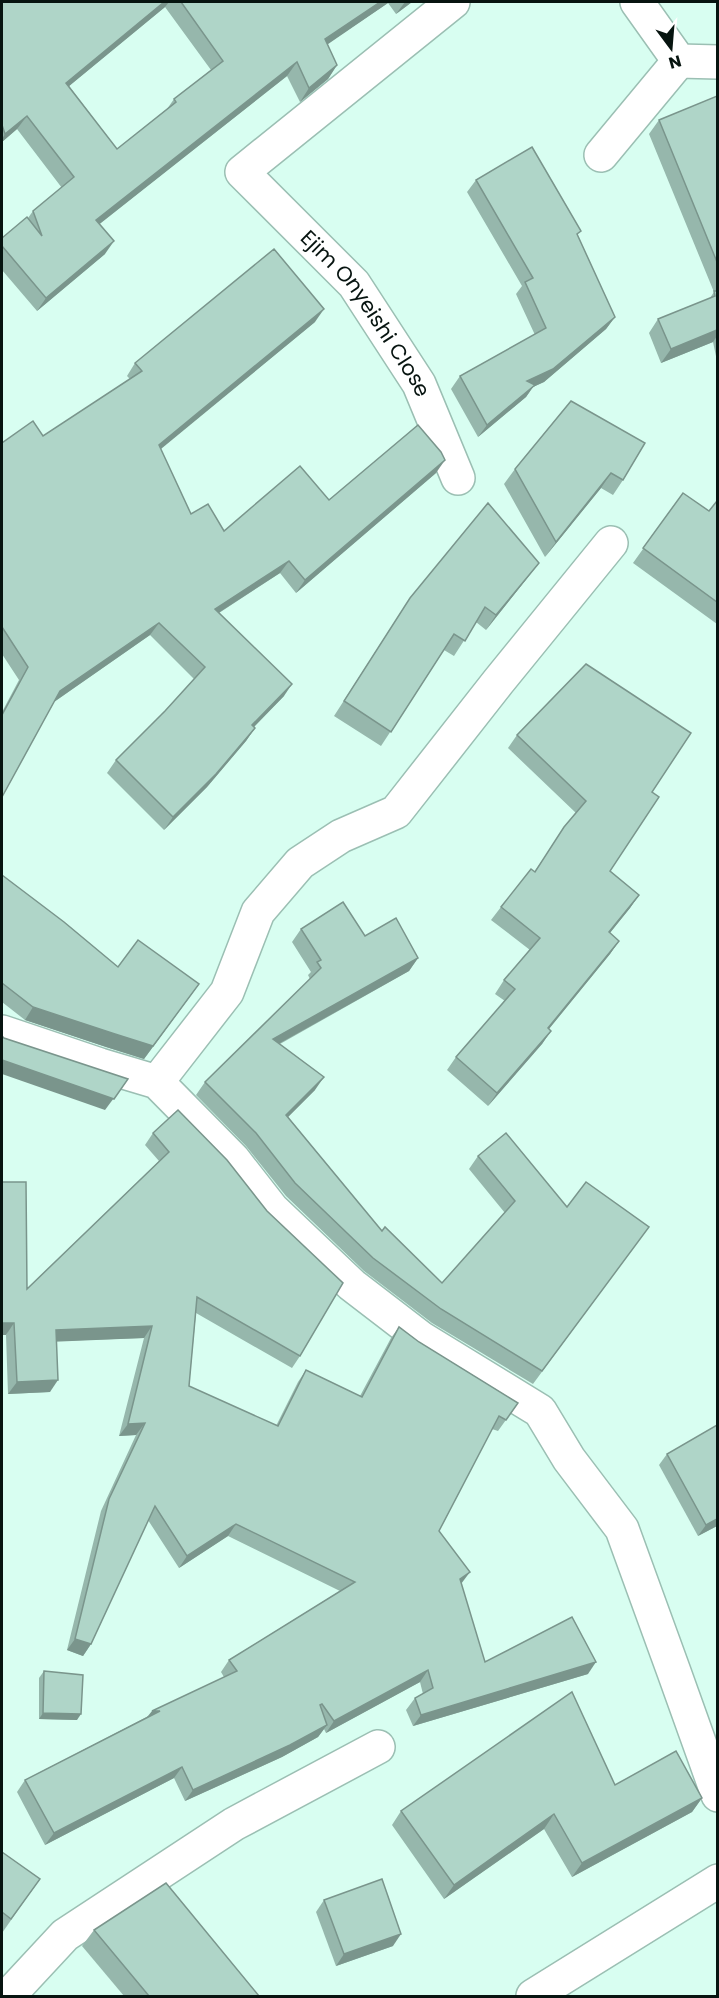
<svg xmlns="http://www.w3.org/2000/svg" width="719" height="1998" viewBox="0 0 719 1998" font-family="Poppins,sans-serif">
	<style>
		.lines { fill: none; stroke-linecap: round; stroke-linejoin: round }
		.minor-casing { stroke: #9bbfb3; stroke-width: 36 }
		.major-casing { stroke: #9bbfb3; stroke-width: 36 }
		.minor { stroke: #fff; stroke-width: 33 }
		.major { stroke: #fff; stroke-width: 33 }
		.wall { fill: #96b7ac; fill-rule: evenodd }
		.shaded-wall { fill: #7a958c }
		.building { fill: #afd5c8; stroke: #7a958c; stroke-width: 1.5 }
		.labels { text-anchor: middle; stroke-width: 6; stroke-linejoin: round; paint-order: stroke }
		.street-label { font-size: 21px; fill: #071410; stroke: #fff }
	</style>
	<rect width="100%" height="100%" fill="#d8fef1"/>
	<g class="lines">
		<g class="minor-casing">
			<g id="minor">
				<path id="s1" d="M453 2 242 172 354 284 419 384 458 478"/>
				<path d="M637 2 679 61 718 62"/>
				<path d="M601 155 679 61"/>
				<path d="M2 1032 100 1065 157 1082 233 1159 272 1209 352 1285 421 1338 540 1411 569 1459 622 1529 674 1672 718 1795"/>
				<path d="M157 1082 227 992 258 912 300 863 341 836 396 812 498 682 611 543"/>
				<path d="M12 1992 65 1935 234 1824 378 1747"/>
			</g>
		</g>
		<g class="major-casing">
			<path id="major" d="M533 1996 718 1881"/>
		</g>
		<use href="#minor" class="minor"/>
		<use href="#major" class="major"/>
	</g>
	<g class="wall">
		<path d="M2 2H412L396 14 388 3 327 44 337 65 328 79 300 102 287 76 99 224 105 254 37 311 2 270V238L28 218 33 211 62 188 17 129 2 142ZM165 7 211 70 174 99 167 109 117 149 69 86Z"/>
		<path d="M717 96V361L713 342 661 363 649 333 658 319 710 298 714 292 649 134 659 120Z"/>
		<path d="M476 180 578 236 615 317 606 329 544 382 533 387 526 397 478 437 451 389 460 376 535 335 516 294 522 286 467 192Z"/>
		<path d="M315 322 160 449 191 514 224 531 329 500 436 473 296 593 280 573 219 613 284 696 254 727 255 728 246 741 207 787 164 830 107 773 116 760 165 711 194 679 150 635 54 702 2 797V712L19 680 2 654V443L43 436 130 379 127 376 135 363Z"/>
		<path d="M571 401 623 480 613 495 601 488 545 557 504 484 515 469Z"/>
		<path d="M683 493 709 511 717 501V624L633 563Z"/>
		<path d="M528 577 486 630 476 622 454 656 444 650 381 746 334 716 410 598Z"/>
		<path d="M517 735 652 792 610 871 639 895 630 908 610 933 619 941 610 954 549 1029 551 1031 542 1044 488 1106 447 1070 456 1057 505 1001 495 994 504 980 530 950 491 920 501 907 534 872 576 813 508 748Z"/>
		<path d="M2 875 118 967 199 984 144 1059 106 1047 25 1020 2 1002Z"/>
		<path d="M301 929 365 936 418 958 409 971 280 1044 315 1090 288 1117 382 1231 442 1283 505 1213 469 1169 478 1156 567 1207 639 1240 533 1384 432 1323 364 1271 286 1196 246 1146 196 1095 205 1082 310 979 308 975 311 972 292 942Z"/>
		<path d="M178 1110 300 1356 292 1368 196 1313 189 1386 276 1426 298 1382 306 1370 360 1396 391 1338 399 1327 419 1342 518 1403 498 1431 492 1429 439 1531 461 1584 485 1662 588 1674 413 1726 406 1710 415 1698 423 1694 420 1682 326 1733 324 1729 318 1737 282 1757 185 1801 174 1778 45 1845 17 1792 25 1780 224 1677 221 1672 229 1660 340 1591 228 1536 179 1568 148 1520 91 1644 83 1656 67 1650 101 1511 136 1435 119 1436 144 1338 57 1341 50 1392 8 1394 6 1335 27 1289 159 1161 145 1145 153 1133Z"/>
		<path d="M667 1454 717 1526 698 1536 659 1465Z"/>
		<path d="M44 1671 77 1720 39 1719V1678Z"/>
		<path d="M615 1785 702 1798 692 1812 572 1877 544 1829 444 1899 392 1825 401 1811Z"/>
		<path d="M2 1852 40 1879 2 1933Z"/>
		<path d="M324 1900 393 1946 336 1966 316 1912Z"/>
		<path d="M94 1930 259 1996H124L82 1946Z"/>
	</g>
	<g class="shaded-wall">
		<path d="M164 2H169L165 7 57 96 66 83Z"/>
		<path d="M380 2H389L388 3 315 53 325 39Z"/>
		<path d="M405 2H412L396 14Z"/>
		<path d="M297 62 287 76 87 234 96 220Z"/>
		<path d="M337 65 328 79 300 102 309 88Z"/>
		<path d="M27 116 17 129 2 142V139L5 134Z"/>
		<path d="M114 241 105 254 37 311 46 298Z"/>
		<path d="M324 309 315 322 150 458 159 445Z"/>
		<path d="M615 317 606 329 544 382 533 387 526 397 478 437 487 425 527 381Z"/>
		<path d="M717 330V336L713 342 661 363 671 349Z"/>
		<path d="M445 460 436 473 296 593 305 580Z"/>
		<path d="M611 473 601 488 545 557 556 542Z"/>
		<path d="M289 561 280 573 206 621 215 609Z"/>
		<path d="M539 563 528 577 486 630 496 615Z"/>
		<path d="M159 623 150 635 51 704 60 691Z"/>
		<path d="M292 684 284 696 243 738 252 725Z"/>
		<path d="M255 728 246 741 207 787 164 830 173 817Z"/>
		<path d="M639 895 630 908 600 945 609 932Z"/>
		<path d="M619 941 610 954 539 1041 548 1028Z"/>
		<path d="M418 958 409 971 264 1052 273 1039Z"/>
		<path d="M199 984 144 1059 106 1047 25 1020 33 1007Z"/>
		<path d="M551 1031 542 1044 488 1106 497 1093Z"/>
		<path d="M2 1060 128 1079 105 1110 2 1074Z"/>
		<path d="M324 1077 315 1090 277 1128 286 1115Z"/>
		<path d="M2 1323H14L6 1335H2Z"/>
		<path d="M152 1326 144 1338 48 1342 56 1330Z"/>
		<path d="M58 1380 50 1392 8 1394 17 1382Z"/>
		<path d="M145 1423 136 1435 119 1436 128 1424Z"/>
		<path d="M717 1519V1526L698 1536 706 1525Z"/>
		<path d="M236 1524 228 1536 179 1568 187 1556Z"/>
		<path d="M470 1572 461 1584 460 1579Z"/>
		<path d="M75 1639 91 1644 83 1656 67 1650Z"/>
		<path d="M596 1662 588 1674 413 1726 421 1715Z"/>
		<path d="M428 1670 420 1682 326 1733 334 1721Z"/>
		<path d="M152 1711H160L143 1722Z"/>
		<path d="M43 1713 81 1714 77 1720 39 1719Z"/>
		<path d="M327 1725 318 1737 282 1757 185 1801 193 1790Z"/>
		<path d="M182 1767 174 1778 45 1845 54 1833Z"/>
		<path d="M702 1798 692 1812 572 1877 582 1863Z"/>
		<path d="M554 1814 544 1829 444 1899 454 1885Z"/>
		<path d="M401 1934 393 1946 336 1966 344 1954Z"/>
	</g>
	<g class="building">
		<path d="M2 2H164L66 83 117 149 176 102 174 99 223 61 181 2H380L325 39 337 65 309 88 297 62 96 220 114 241 46 298 2 246V238L27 217 42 236 33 211 74 177 27 116 5 134 2 125Z"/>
		<path d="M717 96V262L659 120Z"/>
		<path d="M532 147 581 231 577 234 615 317 553 369 527 381 535 385 487 425 460 376 546 328 525 282 533 278 476 180Z"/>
		<path d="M274 249 324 309 159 445 191 514 208 504 224 531 300 466 329 500 418 425 441 452 445 460 305 580 289 561 215 609 292 684 252 725 255 728 216 774 173 817 116 760 165 711 205 667 159 623 60 691 2 797V715L28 667 2 627V443L33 421 43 436 142 371 135 363Z"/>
		<path d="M714 291H717V330L671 349 658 319 715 296Z"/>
		<path d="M571 401 645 443 623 480 611 473 556 542 515 469Z"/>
		<path d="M683 493 709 511 717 501V602L643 548Z"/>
		<path d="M488 503 539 563 496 615 485 607 465 641 454 634 391 732 344 701 410 598Z"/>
		<path d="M586 664 691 733 652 792 659 797 610 871 639 895 609 932 619 941 548 1028 551 1031 497 1093 456 1057 515 989 504 980 540 938 501 907 531 869 535 872 564 827 586 801 517 735Z"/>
		<path d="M2 875 64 922 118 967 138 940 199 984 153 1046 115 1034 33 1007 2 983Z"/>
		<path d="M343 902 365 936 396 918 418 958 273 1039 324 1077 286 1115 382 1231 385 1227 442 1283 515 1201 478 1156 506 1133 567 1207 586 1182 649 1227 542 1371 441 1309 373 1258 295 1183 256 1133 205 1082 321 968 317 962 321 960 301 929Z"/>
		<path d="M2 1036 4 1038 128 1079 114 1099 2 1060Z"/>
		<path d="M178 1110 227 1160 267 1211 343 1283 300 1356 197 1297 189 1386 278 1426 306 1370 362 1397 399 1327 419 1342 518 1403 506 1420 499 1416 439 1531 470 1572 460 1579 485 1662 572 1617 596 1662 421 1715 415 1698 433 1688 428 1670 334 1721 322 1704 320 1705 327 1725 290 1745 193 1790 182 1767 54 1833 25 1780 160 1711H152L237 1671 229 1660 355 1582 236 1524 187 1556 155 1506 91 1644 75 1639 109 1499 145 1423 128 1424 152 1326 56 1330 58 1380 17 1382 14 1323H2V1182H26L27 1289 169 1152 153 1133Z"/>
		<path d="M717 1425V1519L706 1525 667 1454Z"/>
		<path d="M44 1671 83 1675 81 1714 43 1713Z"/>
		<path d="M572 1692 615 1785 676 1751 702 1798 582 1863 554 1814 454 1885 401 1811Z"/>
		<path d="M2 1852 40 1879 11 1919 2 1912Z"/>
		<path d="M382 1879 401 1934 344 1954 324 1900Z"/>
		<path d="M166 1883 259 1996H149L94 1930Z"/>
	</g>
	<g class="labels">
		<g class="street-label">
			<text dy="7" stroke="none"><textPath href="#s1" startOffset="460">Ejim Onyeishi Close</textPath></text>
		</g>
	</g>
	<rect width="719" height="1998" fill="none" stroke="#071410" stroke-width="6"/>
	<g transform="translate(671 48) rotate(164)" stroke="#ffffff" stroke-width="4.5" paint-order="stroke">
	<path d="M0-4.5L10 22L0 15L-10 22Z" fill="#071410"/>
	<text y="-9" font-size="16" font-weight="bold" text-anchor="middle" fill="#071410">N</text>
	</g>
</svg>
